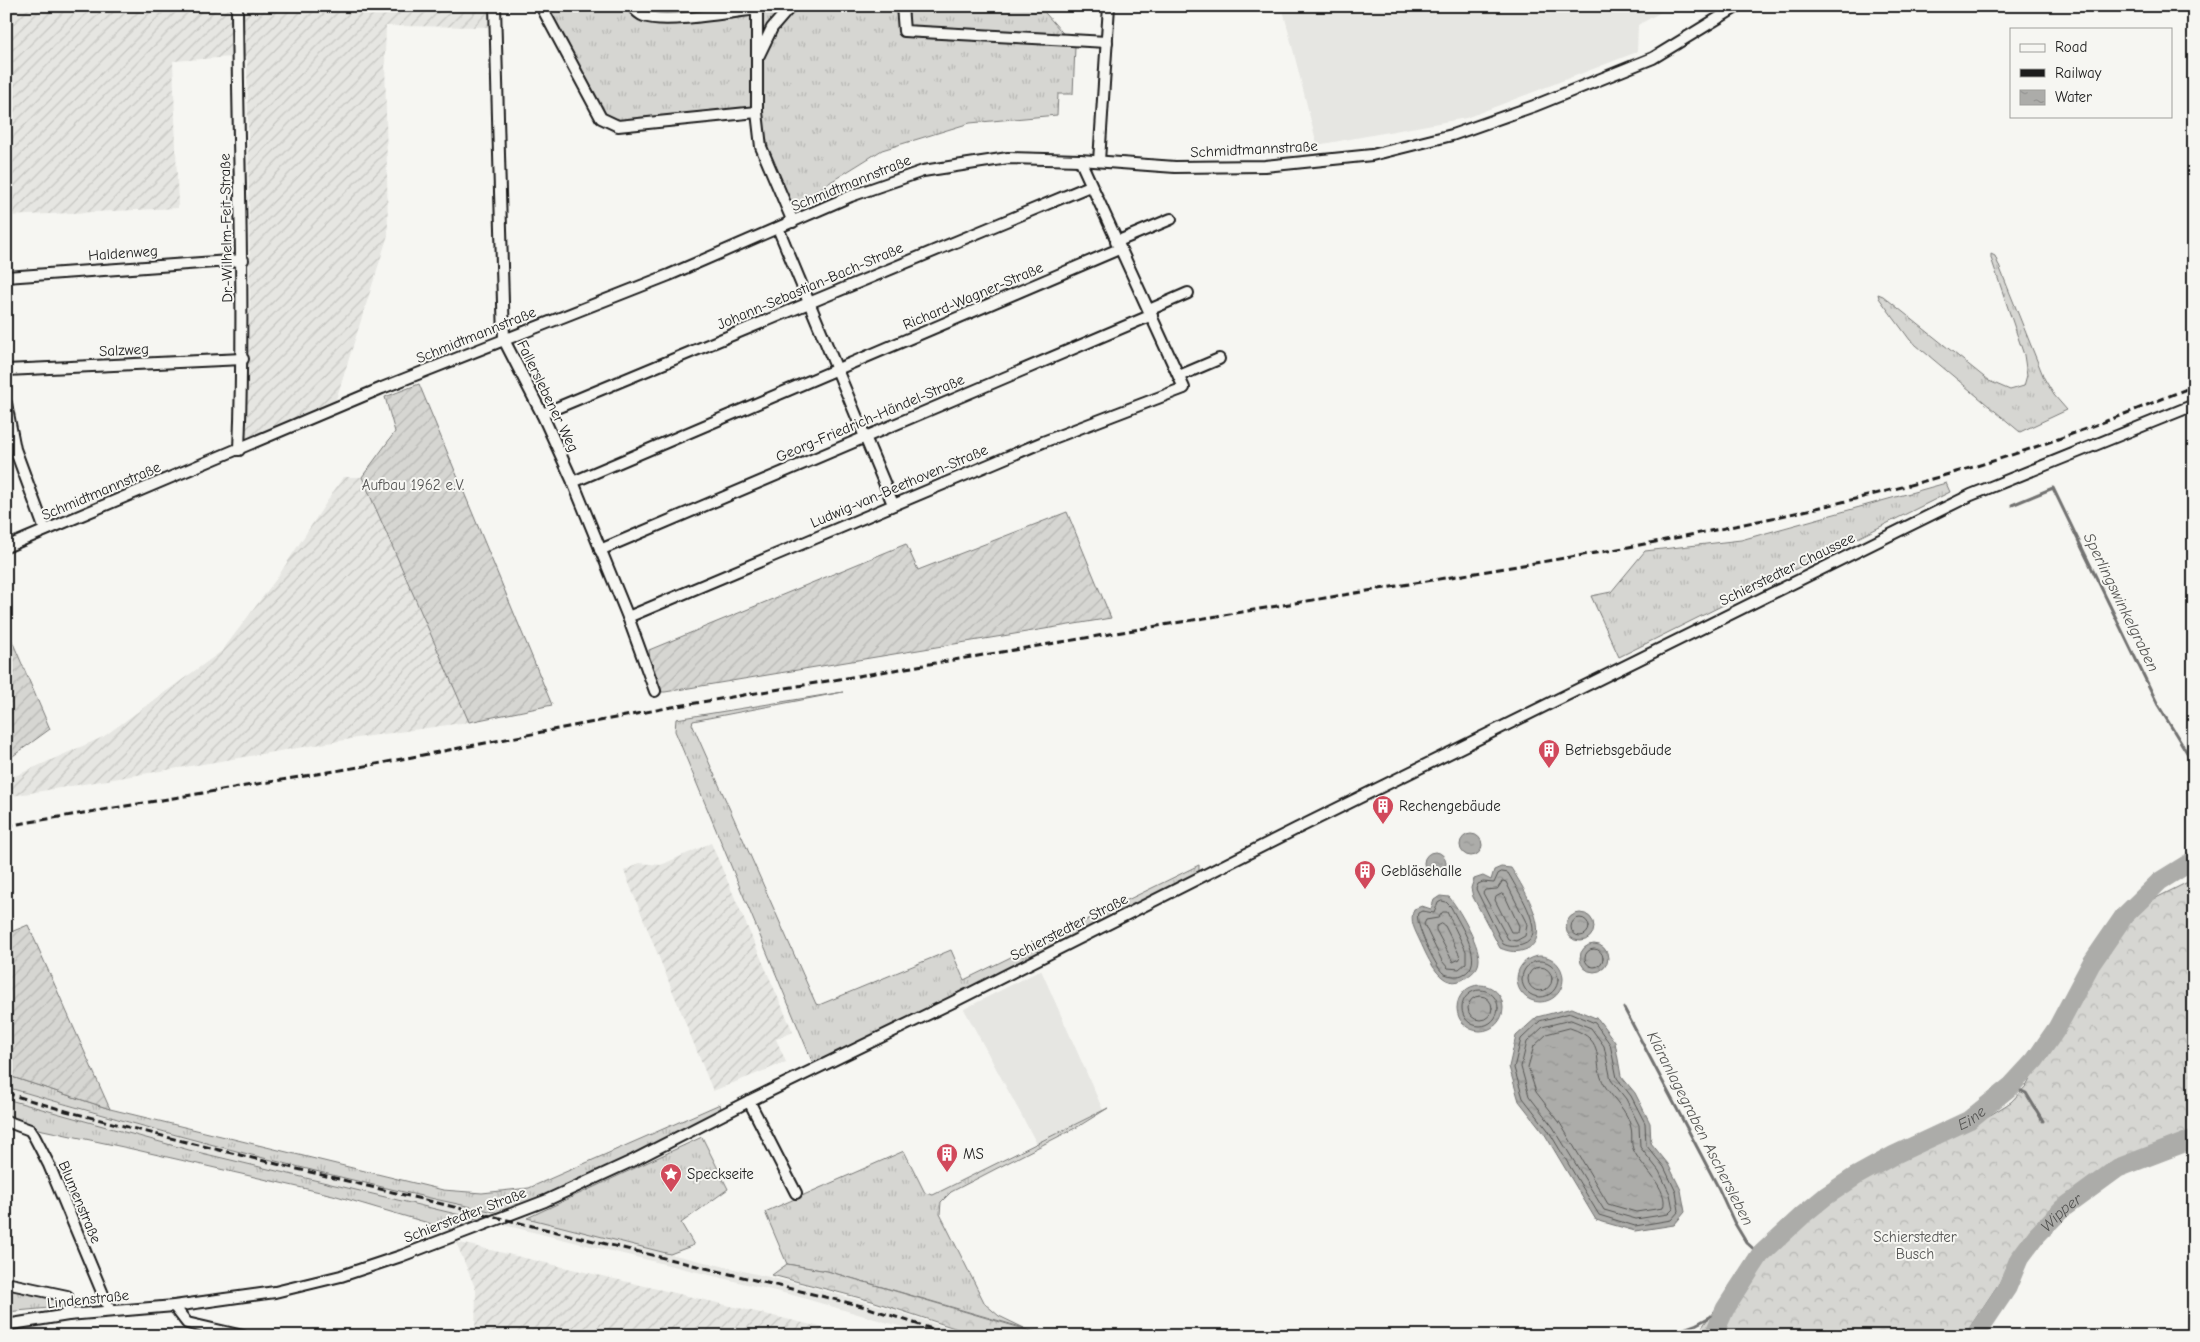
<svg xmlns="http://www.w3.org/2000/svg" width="2200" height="1342" viewBox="0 0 2200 1342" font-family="'Comic Neue',sans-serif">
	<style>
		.built { fill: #e6e6e2 }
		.industrial { fill: url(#industrial-furrows) }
		.grass { fill: url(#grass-tufts); stroke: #797977 }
		.forest { fill: url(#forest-crowns); stroke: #797977 }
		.garden { fill: url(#garden-furrows); stroke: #797977 }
		.water { fill: url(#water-ripples); stroke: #727271 }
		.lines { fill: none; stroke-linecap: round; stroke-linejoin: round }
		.shore { stroke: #565654; stroke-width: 1 }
		.stream { stroke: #727271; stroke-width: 3 }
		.river { stroke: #acaca9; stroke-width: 19 }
		.minor-casing { stroke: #1c1c1c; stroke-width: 14 }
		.minor { stroke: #f6f6f2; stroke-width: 10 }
		.rail { stroke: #1c1c1c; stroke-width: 3; stroke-dasharray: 8 4; stroke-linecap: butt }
		.labels { text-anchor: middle; stroke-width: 4; stroke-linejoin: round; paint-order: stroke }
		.street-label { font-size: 15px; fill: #1c1c1c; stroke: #f6f6f2 }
		.park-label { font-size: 15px; fill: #545453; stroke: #f6f6f2 }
		.poi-label { font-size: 15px; fill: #1c1c1c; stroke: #f6f6f2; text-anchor: start }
		.water-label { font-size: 16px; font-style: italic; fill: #565654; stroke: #f6f6f2 }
	</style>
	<defs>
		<pattern id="industrial-furrows" width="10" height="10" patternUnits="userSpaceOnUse" patternTransform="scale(1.25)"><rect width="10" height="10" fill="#e6e6e2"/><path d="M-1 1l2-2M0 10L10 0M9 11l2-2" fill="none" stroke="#c5c5c1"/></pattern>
		<pattern id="grass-tufts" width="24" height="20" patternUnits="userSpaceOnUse" patternTransform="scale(1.25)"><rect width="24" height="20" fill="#d6d6d2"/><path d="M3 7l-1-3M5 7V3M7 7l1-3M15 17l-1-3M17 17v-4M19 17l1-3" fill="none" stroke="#b7b7b4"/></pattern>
		<pattern id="forest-crowns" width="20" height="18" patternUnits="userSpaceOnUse" patternTransform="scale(1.25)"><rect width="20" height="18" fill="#d6d6d2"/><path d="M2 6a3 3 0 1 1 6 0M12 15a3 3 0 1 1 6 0" fill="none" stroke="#b7b7b4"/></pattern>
		<pattern id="garden-furrows" width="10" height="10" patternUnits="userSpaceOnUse" patternTransform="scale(1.25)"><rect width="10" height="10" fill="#d6d6d2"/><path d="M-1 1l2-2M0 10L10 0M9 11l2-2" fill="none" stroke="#b7b7b4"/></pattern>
		<pattern id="water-ripples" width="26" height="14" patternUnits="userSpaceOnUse" patternTransform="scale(1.25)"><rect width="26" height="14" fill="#acaca9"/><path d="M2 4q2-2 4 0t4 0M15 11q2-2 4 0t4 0" fill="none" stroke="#939391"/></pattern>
	</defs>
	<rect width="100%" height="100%" fill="#f6f6f2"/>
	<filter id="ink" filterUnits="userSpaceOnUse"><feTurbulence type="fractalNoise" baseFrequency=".02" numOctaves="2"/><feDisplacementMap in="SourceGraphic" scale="10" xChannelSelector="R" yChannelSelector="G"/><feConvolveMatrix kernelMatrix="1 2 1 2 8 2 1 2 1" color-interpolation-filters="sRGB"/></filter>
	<g filter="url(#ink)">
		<g class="built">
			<path d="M1282 6H1672L1638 25 1637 52 1466 118 1317 145Z"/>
			<path d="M1041 970 1103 1110 1037 1144 964 1009Z"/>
			<path d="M6 1087 96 1114 249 1154 499 1213 481 1220 189 1150 6 1099Z"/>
			<path d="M524 1217 670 1254 803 1285 888 1308 971 1336H933L796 1296 504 1225Z"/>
		</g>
		<g class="industrial">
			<path d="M6 6H496V27L386 26 385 53 388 235 333 409 245 452 250 300 247 56 173 61 178 208 6 216Z"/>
			<path d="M343 477H362L469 722 363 737 6 797V780L103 737 222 651 277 578Z"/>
			<path d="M711 843 793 1032 776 1039 786 1062 713 1091 624 871 639 863 661 865Z"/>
			<path d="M456 1242 859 1336H475L476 1290Z"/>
		</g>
		<g class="grass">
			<path d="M541 6H632L636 11 664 18 757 6H1039L1075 47 1073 94H1058L1057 115 970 123 882 150 787 209 761 147 757 112 618 126 601 118Z"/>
			<path d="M1991 254 1995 256 2044 378 2054 395 2067 410 2020 432 1910 340 1879 298 1878 294 1883 296 1989 381 2010 390 2024 386 2027 375 2024 355 1991 258Z"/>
			<path d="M1946 483 1950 492 1619 657 1591 596 1611 592 1645 551 1741 540Z"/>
			<path d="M843 692 693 721 692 724 816 1004 819 1005 951 950 964 980 1199 865V873L820 1062 812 1061 675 731 676 719Z"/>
			<path d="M6 1075 110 1109 443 1190 482 1193 529 1188 720 1104 721 1109C649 1148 576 1184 499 1213 333 1178 169 1135 6 1087Z"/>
			<path d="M6 1099 189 1150 481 1220 452 1230 333 1195 128 1148 24 1126 6 1121Z"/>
			<path d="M1108 1108 1079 1126 951 1192 941 1202 940 1214 985 1304 999 1316 1024 1328 827 1271 787 1264 765 1212 904 1151 925 1193 933 1195Z"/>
			<path d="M702 1137 728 1189 681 1223 694 1245 670 1254 527 1218Z"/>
			<path d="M6 1287 58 1299 60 1307 6 1312Z"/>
		</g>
		<g class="forest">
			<path d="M2194 879V1146L2134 1168 2070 1198 2031 1235 1964 1336H1696L1709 1317 1753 1264 1806 1210 1862 1171 1946 1137 1992 1114 2011 1102 2027 1085 2086 967 2103 941 2121 922 2142 905Z"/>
			<path d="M787 1264 827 1271 1048 1336H979L872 1301 772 1275Z"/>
		</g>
		<g class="garden">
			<path d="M419 384 552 705 469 722 362 477 395 432 385 397Z"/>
			<path d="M1067 512 1111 618 665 692H662L650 662 649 650 906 544 918 570Z"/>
			<path d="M6 627 50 729 6 761Z"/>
			<path d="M28 925 110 1109 6 1075V934Z"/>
		</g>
		<g class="water">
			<circle cx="1471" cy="845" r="11"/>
			<circle cx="1435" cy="863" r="11"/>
			<path d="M1501 867 1511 868C1522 885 1554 936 1527 949 1518 953 1509 952 1500 948L1473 897 1471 888 1474 879 1483 876 1491 880 1494 870Z"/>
			<path d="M1440 896 1449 897C1458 907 1479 944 1479 959 1479 968 1474 972 1467 977 1442 995 1428 958 1420 941 1415 930 1409 921 1414 909L1422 906 1431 909 1434 900Z"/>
			<circle cx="1580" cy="927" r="14"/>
			<circle cx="1594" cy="958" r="14"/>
			<circle cx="1540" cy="979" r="23"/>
			<circle cx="1480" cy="1008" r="23"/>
			<path d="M1572 1008 1598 1019 1615 1042 1621 1076 1635 1093 1650 1123 1651 1143 1668 1164 1681 1190 1685 1212 1674 1225 1635 1231 1596 1220 1544 1133 1519 1101 1509 1067 1516 1036 1537 1017Z"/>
		</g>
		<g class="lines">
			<g class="shore">
				<path d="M1502 872 1508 873 1511 878C1519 893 1549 937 1522 945 1515 947 1509 947 1503 944L1476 889 1478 884 1483 882 1494 883 1498 874Z"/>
				<path d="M1503 881 1506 882 1527 924 1525 936 1516 941 1508 939 1483 893 1485 890 1497 889Z"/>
				<path d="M1502 894 1505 896 1519 926 1518 932H1511L1495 900 1496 897Z"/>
				<path d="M1442 901 1446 902 1451 907C1459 924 1488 964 1462 975 1456 977 1448 976 1443 973 1435 966 1414 922 1418 913L1422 911 1434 913 1438 903Z"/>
				<path d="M1443 912H1447L1466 951V963L1459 969 1448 968 1442 961 1424 924 1426 920 1438 918Z"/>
				<circle cx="1580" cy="927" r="9"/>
				<path d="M1442 924 1445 926 1459 954 1460 959 1453 962 1436 930V927Z"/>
				<circle cx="1594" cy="958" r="9"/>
				<circle cx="1540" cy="979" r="18"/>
				<circle cx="1540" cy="979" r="12"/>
				<circle cx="1480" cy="1008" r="18"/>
				<circle cx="1480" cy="1008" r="12"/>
				<path d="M1571 1013 1595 1023 1610 1044 1617 1078 1631 1096 1645 1123 1646 1145 1664 1167 1676 1192 1679 1211 1671 1220 1635 1226 1599 1215 1548 1130 1523 1098 1514 1068 1521 1039 1540 1021Z"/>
				<path d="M1571 1020 1591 1028 1604 1046 1611 1080 1626 1099 1639 1125 1640 1147 1659 1171 1670 1194 1673 1209 1668 1214 1636 1219 1604 1210 1553 1127 1529 1096 1521 1067 1527 1042 1543 1027Z"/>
				<path d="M1570 1028C1610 1041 1590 1061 1605 1086 1614 1100 1628 1111 1631 1128 1633 1136 1630 1144 1634 1151 1641 1166 1670 1190 1663 1208L1636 1212 1608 1204 1560 1123 1536 1092 1528 1067 1534 1046 1547 1034Z"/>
			</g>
			<g class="stream">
				<path d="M2012 505 2053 488 2158 705 2194 764"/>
				<path d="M1624 1008 1718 1187 1734 1222 1746 1242 1760 1255"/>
				<path d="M2011 1086 2026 1093 2043 1121"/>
				<path d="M1340 1332 1342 1336"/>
				<path d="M1664 1336 1695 1325 1725 1309"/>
			</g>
			<g class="river">
				<path id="s1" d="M1713 1336 1725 1309 1760 1255 1804 1214 1826 1196 1856 1176 1894 1155 1969 1120 2011 1086 2035 1060 2057 1028 2091 964 2124 916 2160 881 2194 860"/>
				<path id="s2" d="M1975 1336 2007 1288 2019 1259 2037 1235 2062 1209 2118 1168 2194 1139"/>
			</g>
			<g class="minor-casing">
				<g id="minor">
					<path d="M237 6C238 154 245 302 239 450"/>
					<path d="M495 6 504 340 542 414 573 482 628 617 655 691"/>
					<path d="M541 6 601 118 618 126 757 112"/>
					<path d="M632 6C635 10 639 14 644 16 666 24 732 12 757 9"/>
					<path d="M757 6V112L761 147 793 222"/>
					<path d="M902 6 904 31 1107 42"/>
					<path d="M759 55 772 28 791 6"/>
					<path d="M1099 161 1109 6"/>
					<path d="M778 228 893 504"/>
					<path d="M1116 242 1171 219"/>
					<path d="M6 277 243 260"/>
					<path d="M1149 310 1188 293"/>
					<path d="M6 370 243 359"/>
					<path d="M1179 376 1219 359"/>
					<path d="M6 403 15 449 45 530"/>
					<path d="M542 414 1090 186"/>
					<path d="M573 482 1119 249"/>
					<path d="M6 547 382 388 669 275 851 196 923 171 1008 158 1080 160 1175 167 1265 166 1372 155 1452 135 1534 106 1653 58 1738 6"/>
					<path d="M600 550 1152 315"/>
					<path d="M628 617 1043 442 1184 388 1080 160"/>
					<path d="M749 1101 796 1193"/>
					<path d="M6 1121 30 1130 34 1136 49 1165 110 1311"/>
					<path d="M6 1283 67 1296 68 1315"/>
					<path d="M174 1306 187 1323 243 1336"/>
					<path d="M6 1325 68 1315 174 1306 275 1292 341 1276 401 1256 545 1201 634 1160 749 1101 953 1002 1296 829 1971 495 2194 405"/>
				</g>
			</g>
			<use href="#minor" class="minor"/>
			<g class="rail">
				<path d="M6 826 371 765 672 707 1613 550C1728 528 1843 505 1956 472 2037 449 2116 418 2194 386"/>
				<path d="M6 1093 66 1111 178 1140 866 1307 953 1336"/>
			</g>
		</g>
	</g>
	<defs>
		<g id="building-pin" transform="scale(1.125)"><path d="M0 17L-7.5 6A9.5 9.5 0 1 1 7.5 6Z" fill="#d1495b" stroke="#f6f6f2"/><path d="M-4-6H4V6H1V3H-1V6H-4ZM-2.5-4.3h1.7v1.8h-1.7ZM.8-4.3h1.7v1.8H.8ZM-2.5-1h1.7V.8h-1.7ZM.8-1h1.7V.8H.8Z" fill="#fff"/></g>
		<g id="sight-pin" transform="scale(1.125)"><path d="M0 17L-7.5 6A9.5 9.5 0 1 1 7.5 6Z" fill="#d1495b" stroke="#f6f6f2"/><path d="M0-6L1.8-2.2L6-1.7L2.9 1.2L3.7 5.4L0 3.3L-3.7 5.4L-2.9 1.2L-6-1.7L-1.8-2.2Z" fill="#fff"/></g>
	</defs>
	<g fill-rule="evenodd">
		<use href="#building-pin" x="1549" y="750"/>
		<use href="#building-pin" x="1383" y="806"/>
		<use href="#building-pin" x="1365" y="871"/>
		<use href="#building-pin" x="947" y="1154"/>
		<use href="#sight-pin" x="671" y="1174"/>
	</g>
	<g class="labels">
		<g class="street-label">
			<text transform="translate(1254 149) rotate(-3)" y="5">Schmidtmannstraße</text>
			<text transform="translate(851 183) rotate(-22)" y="5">Schmidtmannstraße</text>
			<text transform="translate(226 228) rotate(-91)" y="5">Dr.-Wilhelm-Feit-Straße</text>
			<text transform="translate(123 253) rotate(-4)" y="5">Haldenweg</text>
			<text transform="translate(810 286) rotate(-23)" y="5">Johann-Sebastian-Bach-Straße</text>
			<text transform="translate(973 296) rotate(-23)" y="5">Richard-Wagner-Straße</text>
			<text transform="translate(476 335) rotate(-22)" y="5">Schmidtmannstraße</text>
			<text transform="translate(124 350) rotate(-3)" y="5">Salzweg</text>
			<text transform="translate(548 396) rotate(64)" y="5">Fallerslebener Weg</text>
			<text transform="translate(870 418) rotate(-23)" y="5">Georg-Friedrich-Händel-Straße</text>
			<text transform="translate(899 486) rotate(-23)" y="5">Ludwig-van-Beethoven-Straße</text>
			<text transform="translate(101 491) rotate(-23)" y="5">Schmidtmannstraße</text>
			<text transform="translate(1787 569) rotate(-26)" y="5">Schierstedter Chaussee</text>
			<text transform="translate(1069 927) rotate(-27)" y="5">Schierstedter Straße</text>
			<text transform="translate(80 1202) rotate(67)" y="5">Blumenstraße</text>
			<text transform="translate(465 1215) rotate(-21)" y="5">Schierstedter Straße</text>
			<text transform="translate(88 1299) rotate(-6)" y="5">Lindenstraße</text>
		</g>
		<g class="park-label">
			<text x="413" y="490">Aufbau 1962 e.V.</text>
			<text x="1915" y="1242">Schierstedter<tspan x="1915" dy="17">Busch</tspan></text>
		</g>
		<g class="poi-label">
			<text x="1565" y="755">Betriebsgebäude</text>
			<text x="1399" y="811">Rechengebäude</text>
			<text x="1381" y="876">Gebläsehalle</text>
			<text x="963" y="1159">MS</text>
			<text x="687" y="1179">Speckseite</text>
		</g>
		<g class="water-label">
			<text transform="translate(2122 602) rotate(64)" y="6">Sperlingswinkelgraben</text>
			<text dy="6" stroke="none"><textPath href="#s1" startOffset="348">Eine</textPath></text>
			<text transform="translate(1701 1128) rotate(63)" y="6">Kläranlagegraben Aschersleben</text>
			<text dy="6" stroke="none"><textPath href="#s2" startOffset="152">Wipper</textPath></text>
		</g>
	</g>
	<rect width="2200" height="1342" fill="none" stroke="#f6f6f2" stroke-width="25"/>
	<rect x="12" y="12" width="2175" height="1317" fill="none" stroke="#1c1c1c" stroke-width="2" filter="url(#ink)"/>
	<rect x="2010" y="28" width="162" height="90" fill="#f6f6f2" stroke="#9f9f9c"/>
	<rect x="2020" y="44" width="25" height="8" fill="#f6f6f2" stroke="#9f9f9c"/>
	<text x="2055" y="52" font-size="15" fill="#1c1c1c">Road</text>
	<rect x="2020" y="69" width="25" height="8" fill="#1c1c1c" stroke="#9f9f9c"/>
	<text x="2055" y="78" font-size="15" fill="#1c1c1c">Railway</text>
	<rect x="2020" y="90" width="25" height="15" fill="url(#water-ripples)" stroke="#9f9f9c"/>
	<text x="2055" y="102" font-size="15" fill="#1c1c1c">Water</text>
</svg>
